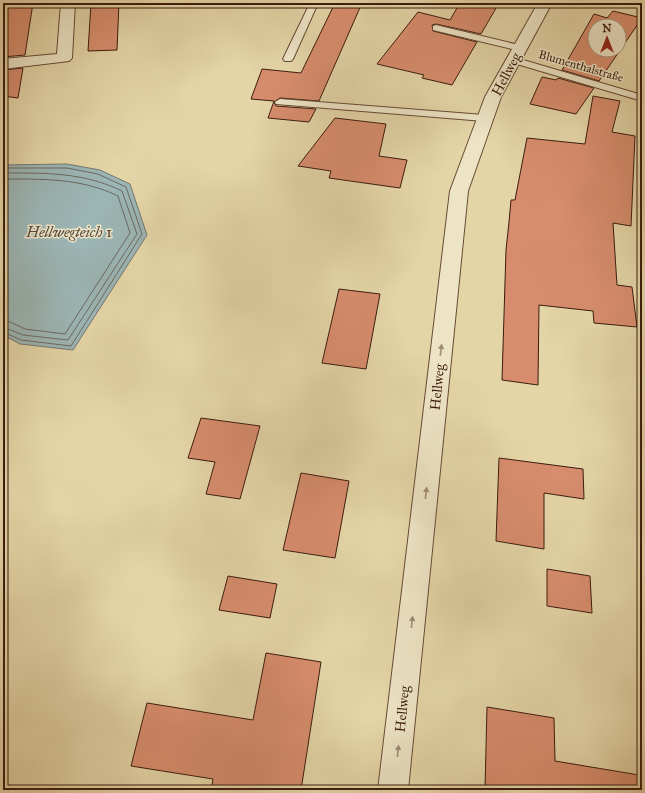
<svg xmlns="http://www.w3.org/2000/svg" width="645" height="793" viewBox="0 0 645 793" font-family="'IM FELL Great Primer',serif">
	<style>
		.water { fill: #9bb5b4; stroke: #757772 }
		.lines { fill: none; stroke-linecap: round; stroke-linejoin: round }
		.shore { stroke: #6c6861; stroke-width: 1 }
		.building { fill: #d78d6d; stroke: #3c1b0e; fill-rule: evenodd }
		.service-casing { stroke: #664a34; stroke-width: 2 }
		.minor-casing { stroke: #664a34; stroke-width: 2 }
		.service { fill: #ede4c6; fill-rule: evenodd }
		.minor { fill: #ede4c6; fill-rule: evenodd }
		.oneway { fill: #9d8a73 }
		.labels { text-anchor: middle; stroke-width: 3; stroke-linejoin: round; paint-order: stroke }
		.far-street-label { font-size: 12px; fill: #3c1b0e; stroke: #ede4c6 }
		.street-label { font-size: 14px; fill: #3c1b0e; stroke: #ede4c6 }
		.water-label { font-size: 15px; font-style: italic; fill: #584940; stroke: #ede4c6 }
	</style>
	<rect width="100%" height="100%" fill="#e4d5a7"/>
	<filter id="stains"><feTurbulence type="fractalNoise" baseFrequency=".005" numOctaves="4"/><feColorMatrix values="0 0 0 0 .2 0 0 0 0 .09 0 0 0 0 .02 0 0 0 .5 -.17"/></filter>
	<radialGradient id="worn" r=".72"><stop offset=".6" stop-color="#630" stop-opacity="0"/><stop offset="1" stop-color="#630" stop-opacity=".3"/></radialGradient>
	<path class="water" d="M67 164 100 170 130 184 147 235 73 350 20 344 3 335V165Z"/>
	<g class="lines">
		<g class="shore">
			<path d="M3 168H67L98 174 126 187 142 234 71 346 21 340 3 332"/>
			<path d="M3 173C45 173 83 172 122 191L137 234 68 340 23 335 3 327"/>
			<path d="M3 179C43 179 81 178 118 196L130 233 65 334 25 329 10 322 3 321"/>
		</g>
	</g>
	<g class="building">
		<path d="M6 3H33L25 55 3 57V20Z"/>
		<path d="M91 3H119L117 50 88 51Z"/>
		<path d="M335 3H362L319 101 280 98 274 102 276 106 316 109 309 122 268 118 274 101 251 99 262 69 301 73Z"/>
		<path d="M460 3H499L481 34 436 24 432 25 433 31 477 42 452 85 422 78 424 75 377 64 418 12 450 20Z"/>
		<path d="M613 11 642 18 599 81 562 70 594 14 607 18ZM595 26H619V50H595Z"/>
		<path d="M23 68 18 98 3 96V70Z"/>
		<path d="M542 77 556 80 558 78 594 88 576 114 530 104Z"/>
		<path d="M593 96 620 101 612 132 635 136 631 226 613 223 617 285 632 287 637 327 594 323 593 311 539 305 538 385 502 380 506 250 509 222 511 200H515L527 138 585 144Z"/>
		<path d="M335 118 386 124 379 156 407 160 400 188 329 178 331 171 298 166Z"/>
		<path d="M339 289 380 294 366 369 322 363Z"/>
		<path d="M201 418 260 426 240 499 206 494 215 462 188 458Z"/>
		<path d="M499 458 583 469 584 499 544 493V549L496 541Z"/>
		<path d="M301 473 349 481 335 558 283 550Z"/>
		<path d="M547 569 590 576 592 613 547 606Z"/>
		<path d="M228 576 277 584 270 618 219 610Z"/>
		<path d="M266 653 321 662 301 790H211L213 779 131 766 147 703 253 720Z"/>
		<path d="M487 707 554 718 555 761 639 775 638 790H485Z"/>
	</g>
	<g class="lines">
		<g class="service-casing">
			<g id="service">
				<path d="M310 3H318L293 59 291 61H285L283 59Z"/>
				<path d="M436 25 523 46 525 48 520 51 433 30V26Z"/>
				<path d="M513 57 642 95V101L510 62 508 60 510 58Z"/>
				<path d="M280 99 484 115 489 118 484 121 276 104 275 102Z"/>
			</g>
		</g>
		<g class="minor-casing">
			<g id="minor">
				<path d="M61 3H75L72 58 69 61 3 69V59L57 54Z"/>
				<path d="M538 3H552L501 97 468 191 408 790H378L450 191 485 97Z"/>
			</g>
		</g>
		<use href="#service" class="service"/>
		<use href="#minor" class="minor"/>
	</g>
	<defs><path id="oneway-solid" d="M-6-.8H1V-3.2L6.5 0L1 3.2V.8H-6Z"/></defs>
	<g class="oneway">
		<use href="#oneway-solid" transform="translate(441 350) rotate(-83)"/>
		<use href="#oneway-solid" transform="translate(426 493) rotate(-84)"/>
		<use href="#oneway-solid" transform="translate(412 622) rotate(-84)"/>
		<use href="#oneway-solid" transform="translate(398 751) rotate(-84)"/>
	</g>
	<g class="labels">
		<g class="far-street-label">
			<text transform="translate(581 66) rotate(16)" y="4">Blumenthalstraße</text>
		</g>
		<g class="street-label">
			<text transform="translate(506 74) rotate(-62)" y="5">Hellweg</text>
			<text transform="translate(437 387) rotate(-84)" y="5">Hellweg</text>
			<text transform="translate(402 709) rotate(-84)" y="5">Hellweg</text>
		</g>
		<g class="water-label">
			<text x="69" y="237">Hellwegteich 1</text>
		</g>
	</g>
	<rect width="645" height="793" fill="none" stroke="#e4d5a7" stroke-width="16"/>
	<rect x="4" y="4" width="637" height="785" fill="none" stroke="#3c1b0e" stroke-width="2"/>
	<rect x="8" y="8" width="629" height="777" fill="none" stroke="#3c1b0e"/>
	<g transform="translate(607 38)"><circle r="19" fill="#ede4c6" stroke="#a6947c"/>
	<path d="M0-3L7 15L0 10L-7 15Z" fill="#8f2418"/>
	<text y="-6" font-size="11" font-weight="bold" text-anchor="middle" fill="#3c1b0e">N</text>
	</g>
	<rect width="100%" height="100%" filter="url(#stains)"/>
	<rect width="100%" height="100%" fill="url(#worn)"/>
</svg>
